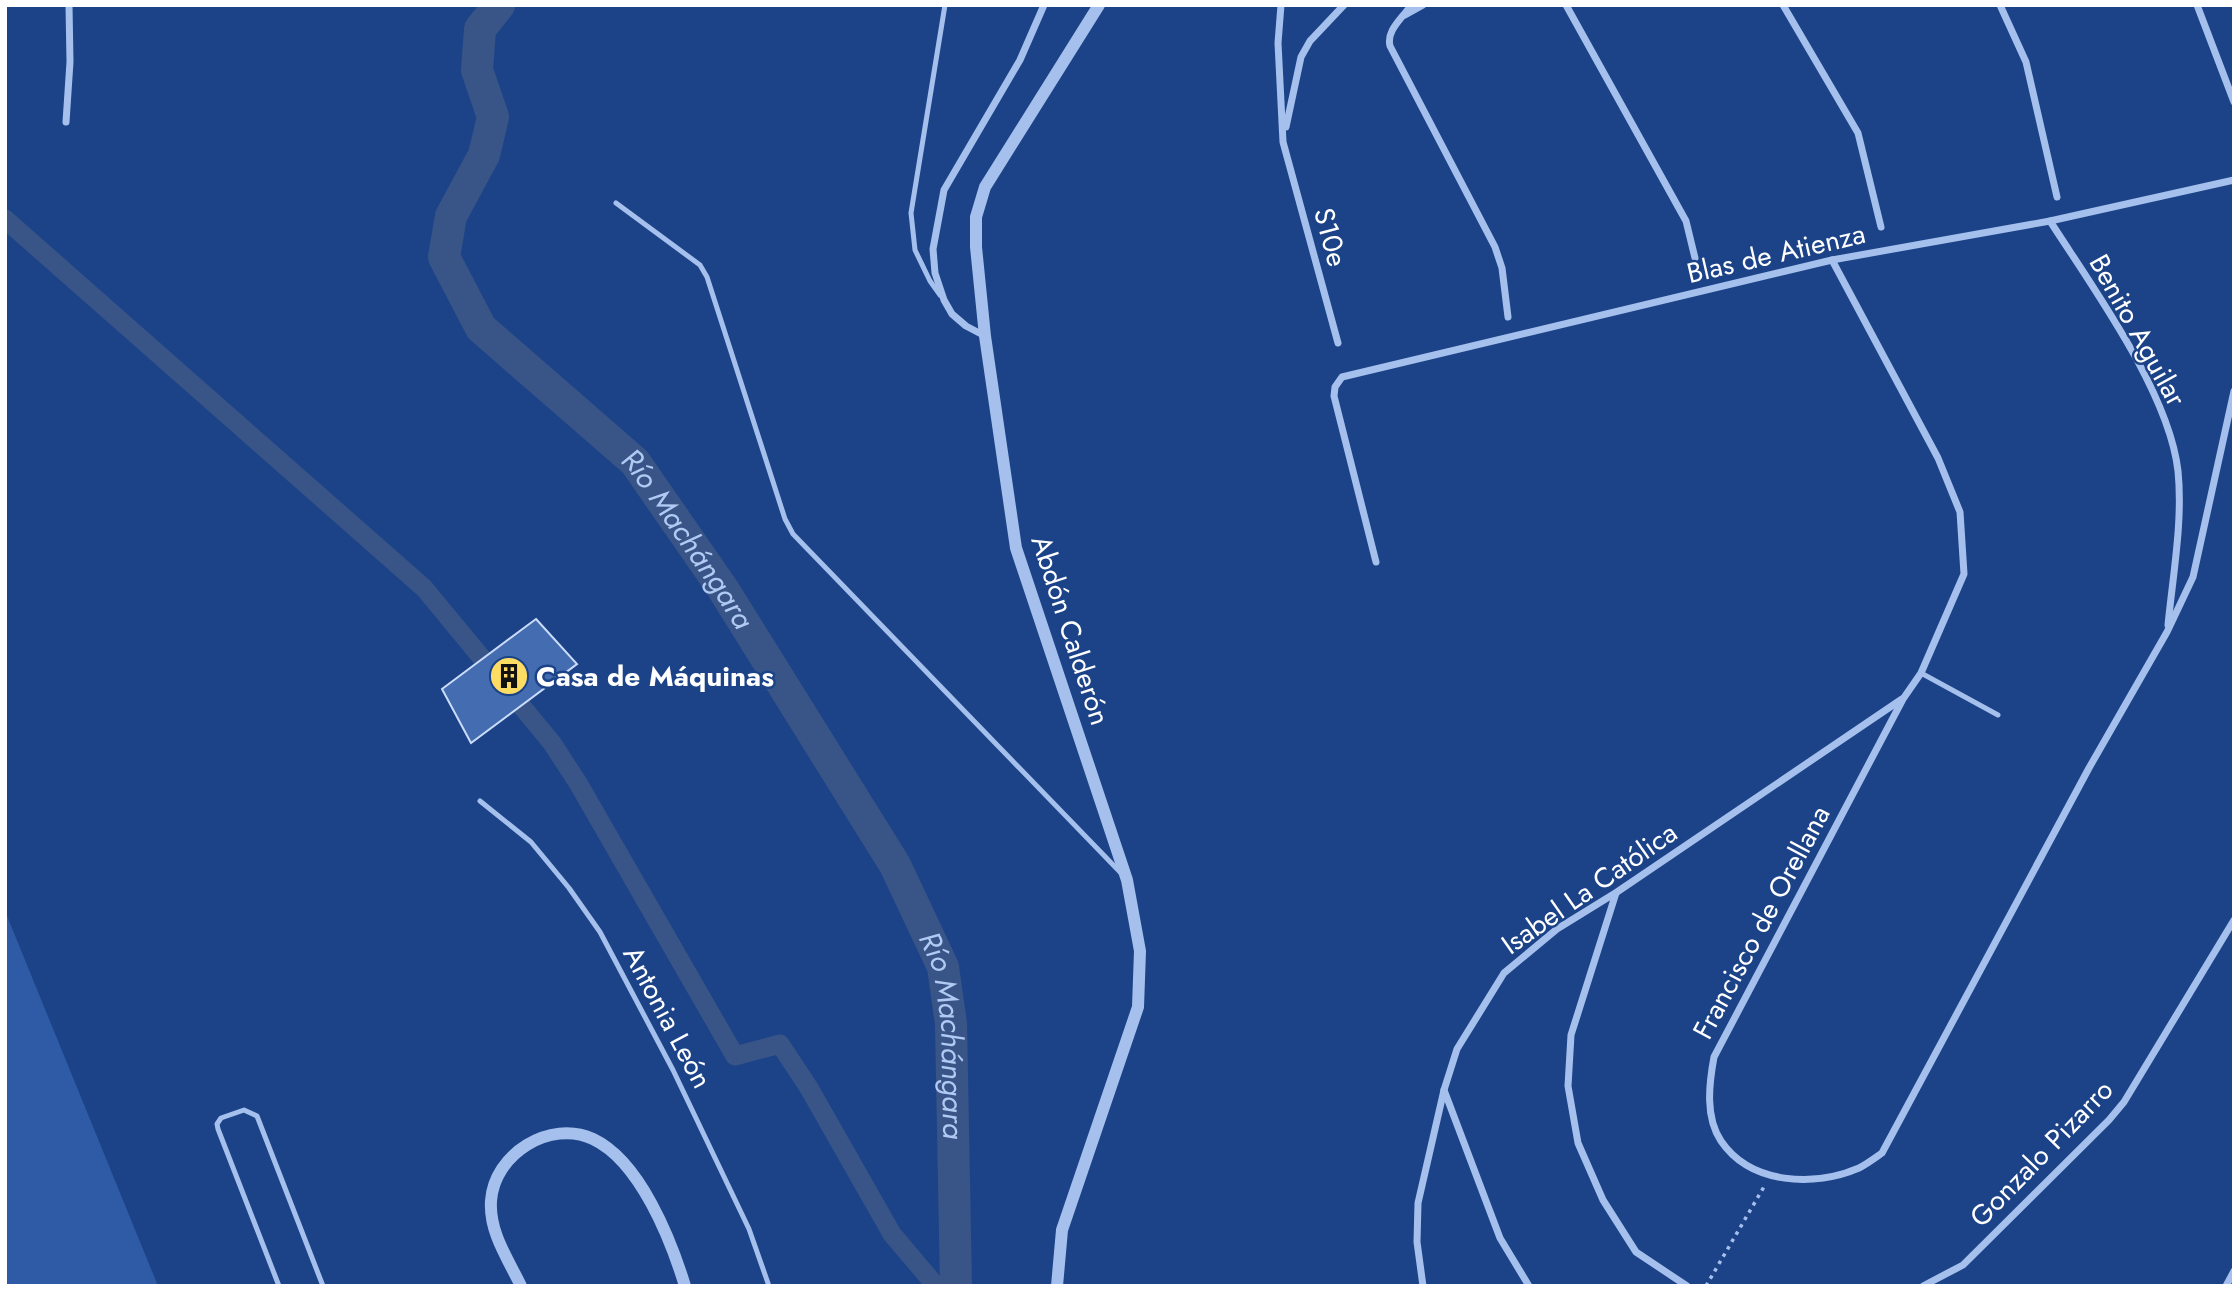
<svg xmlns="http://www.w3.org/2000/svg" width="2239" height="1291" viewBox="0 0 2239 1291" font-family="Jost,sans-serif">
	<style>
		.green { fill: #2f5ba6 }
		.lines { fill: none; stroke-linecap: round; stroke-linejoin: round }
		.canal { stroke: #395588; stroke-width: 19 }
		.river { stroke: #395588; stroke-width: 32 }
		.building { fill: #446cb1; stroke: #cadcf9; stroke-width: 2 }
		.path { stroke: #a5c0ec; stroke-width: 3.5; stroke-dasharray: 3.5 5; stroke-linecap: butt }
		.service { stroke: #a5c0ec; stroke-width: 5 }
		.minor { stroke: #a5c0ec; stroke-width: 7 }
		.tertiary { stroke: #a5c0ec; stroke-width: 12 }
		.labels { text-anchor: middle; stroke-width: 5; stroke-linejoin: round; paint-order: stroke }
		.street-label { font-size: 28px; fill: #fff; stroke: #1c4388 }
		.poi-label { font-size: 28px; font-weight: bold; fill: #fff; stroke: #1c4388; text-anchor: start }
		.water-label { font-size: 30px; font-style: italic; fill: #b1caf3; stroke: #1c4388 }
	</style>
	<rect width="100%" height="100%" fill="#1c4388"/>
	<path class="green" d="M5 911 158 1286H5Z"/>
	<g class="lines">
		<path class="canal" d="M5 219 424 588 552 743 578 783 735 1056 780 1044 809 1088 892 1234 936 1286"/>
		<path class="river" id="s1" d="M499 5 480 29 477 70 493 117 484 155 451 216 444 257 481 328 635 462 723 589 895 865 943 967 951 1024 956 1286"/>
	</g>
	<path class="building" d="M536 619 577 664 471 743 442 689Z"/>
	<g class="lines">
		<path class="path" d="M1706 1286 1765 1185"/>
		<g class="service">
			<path d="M616 203 700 265 707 277 785 519 793 534 1120 872"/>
			<path d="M940 295 930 281 915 250 911 213 945 5"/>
			<path d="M1921 673 1998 715"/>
			<path d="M480 801 531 842 569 888 600 932 673 1070 749 1229 769 1286"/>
			<path d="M279 1286 218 1129 217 1124 221 1118 244 1110 257 1116 323 1286"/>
		</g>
		<g class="minor">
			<path d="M1281 5 1278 43 1283 142 1338 343"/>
			<path d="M1411 5C1403 18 1386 30 1390 46L1495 247 1502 268 1508 317"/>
			<path d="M1566 5 1686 221 1695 258"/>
			<path d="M1783 5 1858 133 1881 227"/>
			<path d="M2000 5 2026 62 2057 197"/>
			<path d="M2197 5 2234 102"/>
			<path d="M1405 15 1423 5"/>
			<path d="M66 122 70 62 69 5"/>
			<path d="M1286 127 1301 57 1310 41 1344 5"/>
			<path d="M2050 221C2093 288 2169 392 2178 471 2183 521 2173 574 2168 625"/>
			<path d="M1832 260 1938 458 1960 512 1964 574 1921 673 1903 699 1714 1057C1709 1084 1705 1117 1721 1141 1751 1185 1815 1187 1859 1168 1867 1164 1875 1158 1882 1153L2089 768 2167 632 2193 577 2234 391"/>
			<path d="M985 336 966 326 952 314 944 300 935 273 933 249 944 190 1020 60 1044 5"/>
			<path d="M1376 562 1334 396 1335 387 1342 377 1832 260 2050 221 2234 180"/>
			<path d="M1616 893 1571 1035 1568 1086 1578 1143 1603 1200 1636 1252 1687 1286"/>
			<path d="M1444 1090 1500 1238 1529 1286"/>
			<path d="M1423 1286 1417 1242 1418 1203 1444 1090 1457 1049 1504 973 1557 929 1617 892 1902 699"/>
			<path d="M1923 1286 1963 1265 2109 1120 2124 1102 2234 920"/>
			<path d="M2226 1286 2234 1271"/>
		</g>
		<g class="tertiary">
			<path d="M521 1286C508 1259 489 1232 491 1201 494 1154 550 1119 593 1139 640 1161 671 1240 685 1286"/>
			<path d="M1057 1286 1062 1230 1138 1007 1140 951 1127 880 1016 548 985 336 976 247V217L985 187 1099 5"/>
		</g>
	</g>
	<defs>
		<g id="building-disc" transform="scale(2.0125)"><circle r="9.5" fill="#fcdc63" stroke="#1c4388"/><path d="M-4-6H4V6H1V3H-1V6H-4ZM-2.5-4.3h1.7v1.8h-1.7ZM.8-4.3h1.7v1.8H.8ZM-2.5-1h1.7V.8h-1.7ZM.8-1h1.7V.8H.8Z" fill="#111"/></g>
	</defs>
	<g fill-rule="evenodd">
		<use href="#building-disc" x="509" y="676"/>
	</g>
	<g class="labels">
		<g class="street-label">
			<text transform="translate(1331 237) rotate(75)" y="10">S10e</text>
			<text transform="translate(1776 253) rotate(-13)" y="10">Blas de Atienza</text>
			<text transform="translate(2138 330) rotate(61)" y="10">Benito Aguilar</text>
			<text transform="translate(1071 630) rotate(72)" y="10">Abdón Calderón</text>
			<text transform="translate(1589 888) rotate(-35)" y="10">Isabel La Católica</text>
			<text transform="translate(1761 922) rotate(-62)" y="10">Francisco de Orellana</text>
			<text transform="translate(668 1017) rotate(62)" y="10">Antonia León</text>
			<text transform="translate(2041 1153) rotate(-46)" y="10">Gonzalo Pizarro</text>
		</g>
		<g class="poi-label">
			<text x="536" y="686">Casa de Máquinas</text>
		</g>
		<g class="water-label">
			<text dy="10" stroke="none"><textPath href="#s1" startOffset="649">Río Machángara</textPath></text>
			<text dy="10" stroke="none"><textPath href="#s1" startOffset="1216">Río Machángara</textPath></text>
		</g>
	</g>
	<rect width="2239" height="1291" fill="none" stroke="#ffffff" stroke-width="14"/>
</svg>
